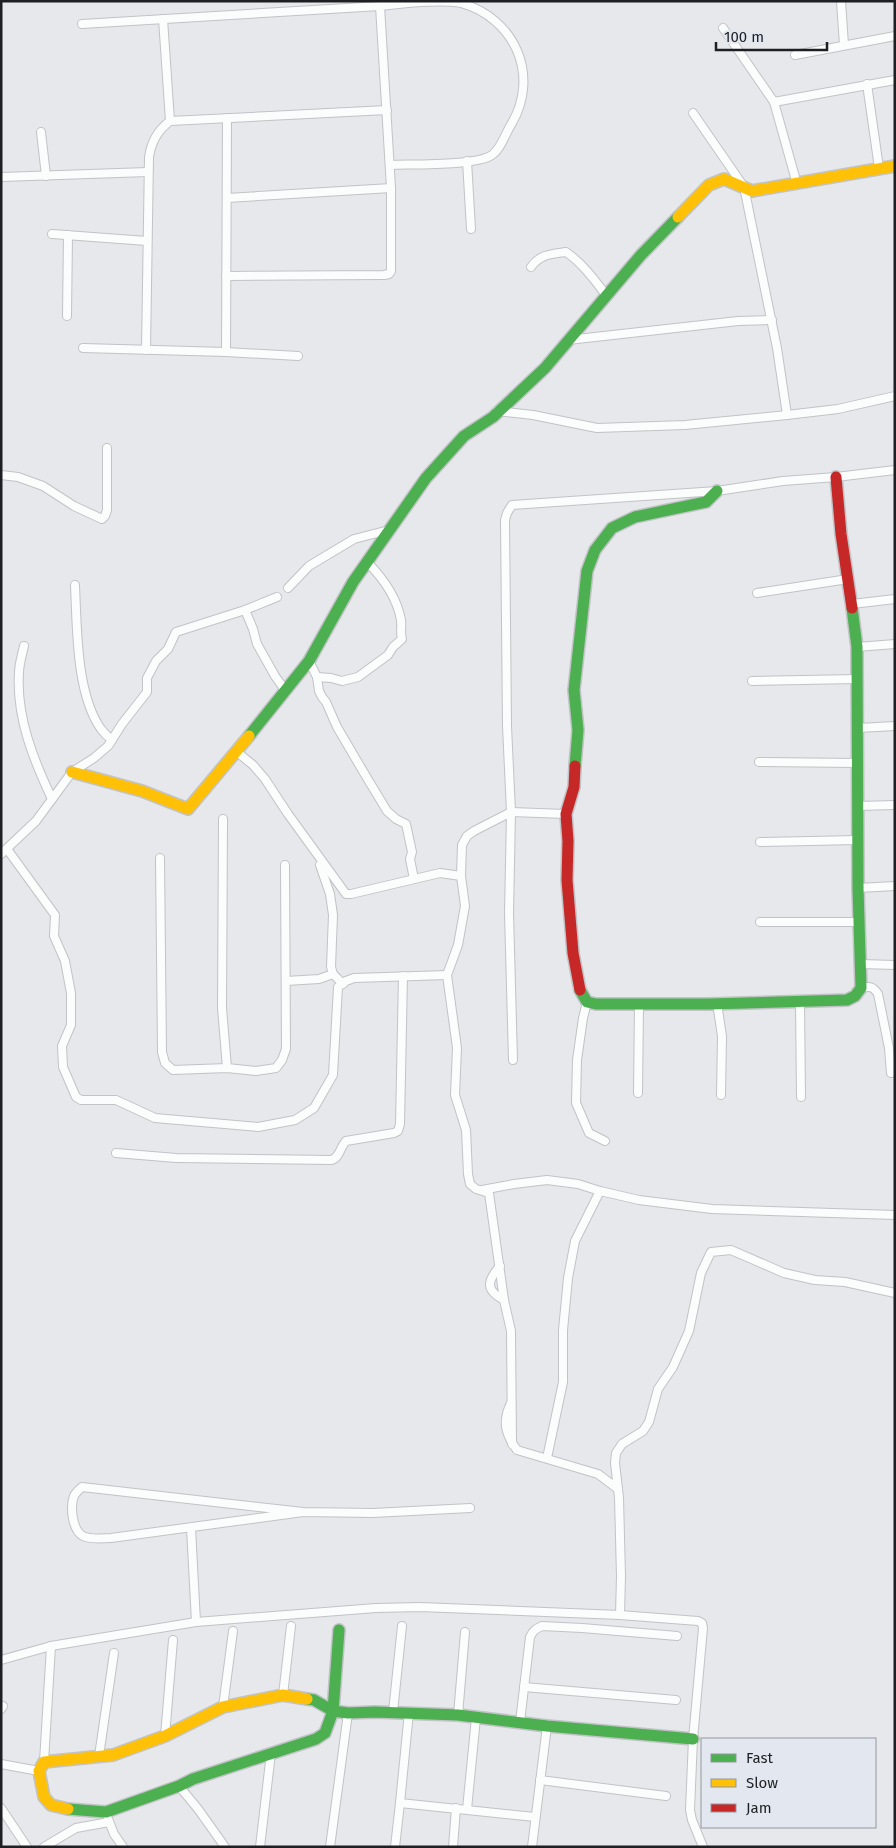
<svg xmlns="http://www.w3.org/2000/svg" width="896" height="1848" viewBox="0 0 896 1848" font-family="'Fira Sans',sans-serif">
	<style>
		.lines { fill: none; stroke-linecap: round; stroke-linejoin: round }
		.street-casing { stroke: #c1c3c6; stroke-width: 10 }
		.fast-casing { stroke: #c1c3c6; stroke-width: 14 }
		.slow-casing { stroke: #c1c3c6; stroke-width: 14 }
		.jam-casing { stroke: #c1c3c6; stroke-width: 14 }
		.street { stroke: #fbfcfc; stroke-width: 8 }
		.fast { stroke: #4caf50; stroke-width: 11 }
		.slow { stroke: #ffc107; stroke-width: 11 }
		.jam { stroke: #c62828; stroke-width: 11 }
	</style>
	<rect width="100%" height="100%" fill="#e6e8ec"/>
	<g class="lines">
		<g class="street-casing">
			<g id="street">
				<path d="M841 1 844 45"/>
				<path d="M163 19 170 121"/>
				<path d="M82 24 380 6"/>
				<path d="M723 28 774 102 797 184"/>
				<path d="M795 55 895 36"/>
				<path d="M867 84 879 168"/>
				<path d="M774 102 895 80"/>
				<path d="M693 113 744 187 777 348 787 415 838 409 895 396"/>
				<path d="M41 132 46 176"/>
				<path d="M467 161 471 229"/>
				<path d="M390 165C412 164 476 166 492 155 501 149 506 132 512 123 540 74 514 18 461 3 444 0 424 2 408 3"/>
				<path d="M1 177 148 172"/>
				<path d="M227 198 391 188"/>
				<path d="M52 234 147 241"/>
				<path d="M531 267C540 254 552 254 566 252 582 263 594 279 606 295"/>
				<path d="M226 276 384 275 389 274 391 271V188L380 6 408 3 407 1"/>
				<path d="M67 316 68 235"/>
				<path d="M568 340 738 321 772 320"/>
				<path d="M83 348 226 352 298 356"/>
				<path d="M146 350 149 157C151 143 158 130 170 121L387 110"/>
				<path d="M226 352 227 118"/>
				<path d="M497 411 533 415 597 428 685 425 787 415"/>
				<path d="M1 475 18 477 43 486 74 506 102 519 105 516 107 510V448"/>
				<path d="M75 585C77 627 76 694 101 729 104 733 108 737 112 740"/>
				<path d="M288 588 309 566 354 539 389 530"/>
				<path d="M757 593 848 579"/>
				<path d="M852 604 895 599"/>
				<path d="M245 610 253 629 257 644 275 676 285 690"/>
				<path d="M24 646C22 655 19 664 19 673 16 717 34 761 52 799"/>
				<path d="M857 647 895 644"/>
				<path d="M309 661 317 677 319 691 322 697 326 702 337 727 367 778 387 811 396 819 406 824 412 852 410 859 414 879"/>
				<path d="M317 677 331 678 342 681 358 677 388 655 393 647 402 639C400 632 402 626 401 620 397 598 382 577 367 562"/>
				<path d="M752 681 858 679"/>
				<path d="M858 728 895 726"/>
				<path d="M237 752 253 765 265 779 288 814 346 894H351L440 873 461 876"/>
				<path d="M759 762 858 763"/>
				<path d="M858 806 895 805"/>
				<path d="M223 819 222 1008 227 1068"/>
				<path d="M760 842 858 840"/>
				<path d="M7 849 55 915 54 936 65 961 71 993V1025L62 1046 63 1067 76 1097 81 1100H116L155 1118 258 1127 295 1120 314 1108 333 1075 338 987 346 981 354 978 447 975"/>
				<path d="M1 854 36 821 72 772 94 758 108 746 122 724 147 692V678L156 661 168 649 176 632 245 610 277 597"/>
				<path d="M160 858 162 1052 165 1063 173 1070 227 1068 256 1071 276 1068 282 1060 286 1049 285 865"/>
				<path d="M320 865 330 894 333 915 331 967 333 974 343 984"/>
				<path d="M858 888 895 886"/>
				<path d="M760 922H859"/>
				<path d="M861 964 895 965"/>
				<path d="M286 981 319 979 333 974"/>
				<path d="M861 988C869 986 873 986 878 994L889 1048 891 1073"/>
				<path d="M587 1002 583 1018 577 1060 576 1103 589 1133 605 1141"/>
				<path d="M800 1002 801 1097"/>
				<path d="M717 1003 722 1036 721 1095"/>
				<path d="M513 1060 509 913 511 812 507 726 505 520 507 513 512 505 717 491 783 481 836 477 895 470"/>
				<path d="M638 1093 639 1004"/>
				<path d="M116 1153 176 1158 331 1160C340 1158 340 1147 346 1141L394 1133 398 1131 400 1124 403 976"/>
				<path d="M482 1190 514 1184 547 1180 578 1184 600 1191 639 1200 712 1209 895 1215"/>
				<path d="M500 1266C487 1281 485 1290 504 1300"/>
				<path d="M511 1403C502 1421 505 1434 517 1450L598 1474 618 1489"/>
				<path d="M512 1444 511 1331 504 1300 489 1193 476 1189 470 1184 468 1174 466 1130 455 1095 457 1048 447 975 458 945 465 906 461 876 462 845 467 836 474 831 511 812 566 814"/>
				<path d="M547 1458 563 1382V1330L568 1278 575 1241 600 1191"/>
				<path d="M303 1512 111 1538C102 1538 90 1540 83 1536 72 1530 70 1506 74 1496 76 1492 80 1489 82 1487L303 1512 373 1513 470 1508"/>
				<path d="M191 1528 196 1622"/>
				<path d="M620 1615 621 1576 619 1498 615 1463 616 1453 622 1444 643 1431 649 1422 658 1389 673 1367 689 1331 701 1273 711 1252 731 1250 784 1273 815 1280 845 1282 895 1293"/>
				<path d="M1 1660 51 1646 196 1622 376 1608 420 1607 620 1615 698 1621 702 1623 703 1628 693 1739 690 1810 692 1820 703 1847"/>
				<path d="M524 1687 676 1700"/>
				<path d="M283 1695 291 1626"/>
				<path d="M223 1707 233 1631"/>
				<path d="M1 1709 3 1706"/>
				<path d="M393 1712 402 1626"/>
				<path d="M409 1712 400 1803 535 1817"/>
				<path d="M458 1715 465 1632"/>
				<path d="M520 1722 530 1637C533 1631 535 1629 542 1626L582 1628 677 1636"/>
				<path d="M165 1736 173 1640"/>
				<path d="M99 1756 114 1653"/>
				<path d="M44 1762 51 1646"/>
				<path d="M1 1764 39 1771"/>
				<path d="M540 1780 666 1796"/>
				<path d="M179 1786 198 1809 225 1847"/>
				<path d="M1 1808 27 1847"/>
				<path d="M467 1809 476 1718"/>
				<path d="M108 1819 114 1834 123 1847"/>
				<path d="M44 1847 76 1828 109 1822"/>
				<path d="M260 1847 271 1753"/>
				<path d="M330 1847 348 1713"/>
				<path d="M395 1847 400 1803"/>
				<path d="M453 1847 456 1808"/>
				<path d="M532 1847 547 1726"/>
			</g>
		</g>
		<g class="fast-casing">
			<g id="fast">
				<path d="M249 736 309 661 353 582 426 478 464 436 493 417 545 368 641 255 678 217"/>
				<path d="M575 766 578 730 574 690 587 571 595 550 612 528 635 517 706 502 717 491"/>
				<path d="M580 990 587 1002 596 1004H709L847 1000 855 996 861 988 858 888 857 647 852 608"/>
				<path d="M307 1699 314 1700 333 1711 348 1713 375 1712 458 1715 547 1726 693 1739"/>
				<path d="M68 1809 106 1812 179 1786 193 1779 316 1739 325 1733 333 1711 339 1630"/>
			</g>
		</g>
		<g class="slow-casing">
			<g id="slow">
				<path d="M678 217 709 185 724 179 752 191 895 166"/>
				<path d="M72 772 142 791 188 809 249 736"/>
				<path d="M68 1809 51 1805 44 1797 39 1771 44 1762 113 1755 165 1736 223 1707 283 1695 307 1699"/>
			</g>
		</g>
		<g class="jam-casing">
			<g id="jam">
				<path d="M836 477 841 534 852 608"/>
				<path d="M575 766 574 787 566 814 568 841 567 880 573 953 580 990"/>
			</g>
		</g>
		<use href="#street" class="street"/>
		<use href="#fast" class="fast"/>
		<use href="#slow" class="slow"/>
		<use href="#jam" class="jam"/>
	</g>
	<rect width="896" height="1848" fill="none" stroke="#1d1f22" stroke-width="5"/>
	<rect x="701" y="1738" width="175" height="90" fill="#e2e7f0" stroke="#93979e"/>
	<rect x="711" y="1754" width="25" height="8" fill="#4caf50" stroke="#93979e"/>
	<text x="746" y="1763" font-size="15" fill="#1d1f22">Fast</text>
	<rect x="711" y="1779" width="25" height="8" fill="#ffc107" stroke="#93979e"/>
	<text x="746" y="1788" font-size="15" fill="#1d1f22">Slow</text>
	<rect x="711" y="1804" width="25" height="8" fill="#c62828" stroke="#93979e"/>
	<text x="746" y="1813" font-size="15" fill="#1d1f22">Jam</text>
	<path d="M716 42v8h111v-8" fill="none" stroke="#1d1f22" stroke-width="2.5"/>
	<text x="724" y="42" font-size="15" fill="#1d1f22" stroke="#e2e7f0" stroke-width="4" paint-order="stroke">100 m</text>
</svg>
